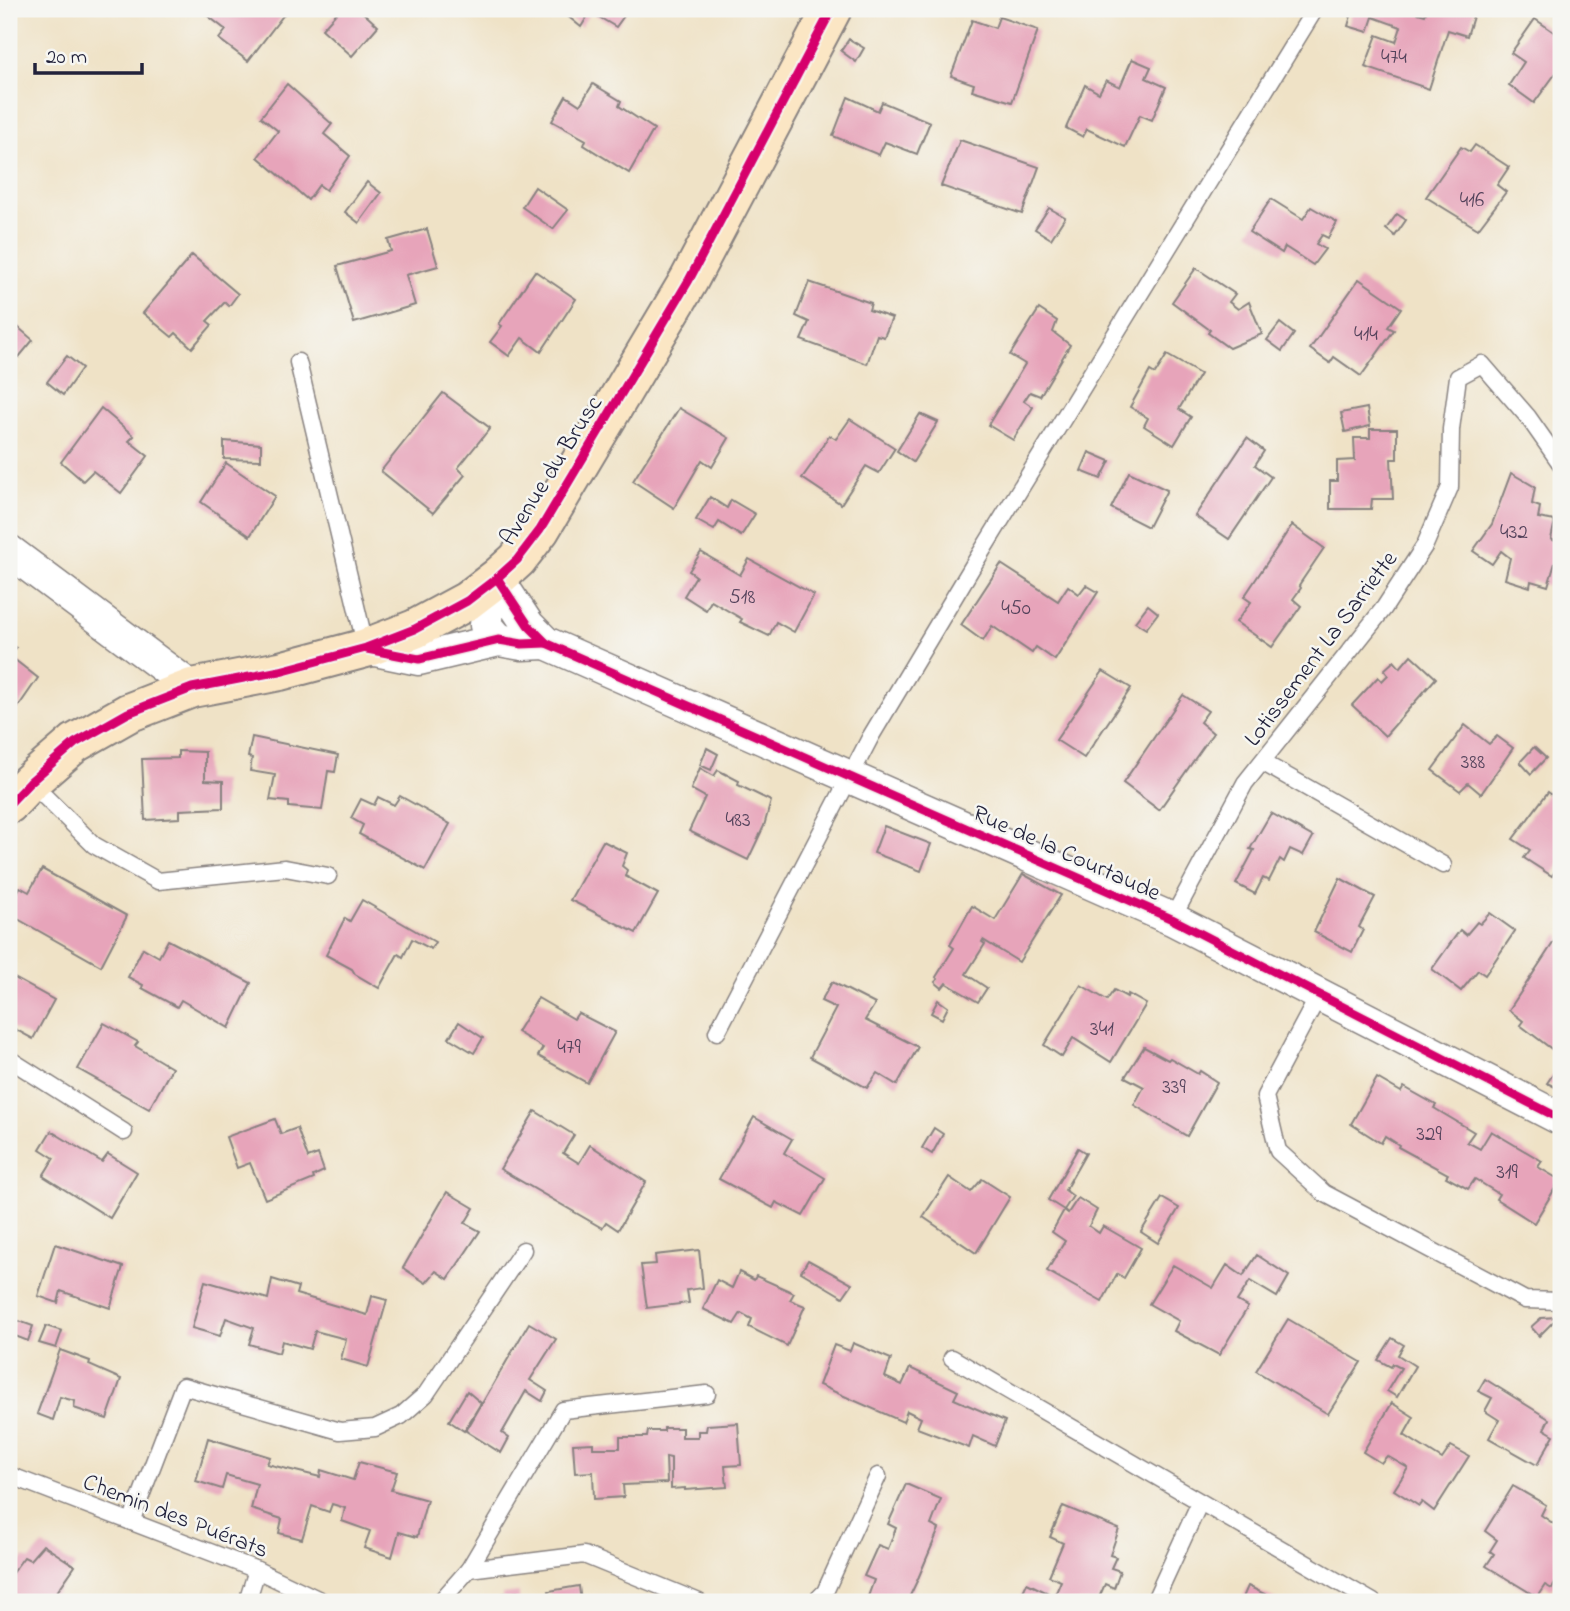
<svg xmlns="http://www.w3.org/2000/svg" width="1570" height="1611" viewBox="0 0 1570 1611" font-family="'Indie Flower',sans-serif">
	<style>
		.building { fill: #e7a4ba }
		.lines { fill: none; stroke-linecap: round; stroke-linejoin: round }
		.lane-casing { stroke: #888280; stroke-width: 19 }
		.street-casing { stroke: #888280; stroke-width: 35 }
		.secondary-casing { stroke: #888280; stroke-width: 42 }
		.lane { stroke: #fff; stroke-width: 16 }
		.street { stroke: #fff; stroke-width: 32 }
		.secondary { stroke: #fbe6c4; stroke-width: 38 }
		.cycleway-casing { stroke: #f6f6f2; stroke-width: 13 }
		.cycleway { stroke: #d6006c; stroke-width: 9 }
		.labels { text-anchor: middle; stroke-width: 5; stroke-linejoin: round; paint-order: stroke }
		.number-label { font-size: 21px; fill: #53425b }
		.street-label { font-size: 24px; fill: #22223b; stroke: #f6f6f2 }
	</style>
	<rect width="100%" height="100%" fill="#f6f6f2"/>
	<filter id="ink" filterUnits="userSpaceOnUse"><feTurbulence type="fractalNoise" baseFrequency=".0143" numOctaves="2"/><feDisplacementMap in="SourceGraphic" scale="14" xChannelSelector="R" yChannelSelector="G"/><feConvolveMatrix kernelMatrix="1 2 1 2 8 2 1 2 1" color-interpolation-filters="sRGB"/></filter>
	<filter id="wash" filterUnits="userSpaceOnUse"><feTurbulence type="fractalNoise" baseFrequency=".00686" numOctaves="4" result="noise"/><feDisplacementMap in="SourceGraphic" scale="28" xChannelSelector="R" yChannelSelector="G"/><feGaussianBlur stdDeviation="1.57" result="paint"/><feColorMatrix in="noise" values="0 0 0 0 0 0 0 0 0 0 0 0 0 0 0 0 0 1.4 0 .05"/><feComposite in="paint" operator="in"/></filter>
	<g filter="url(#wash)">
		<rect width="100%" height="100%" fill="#efe2c6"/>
		<g id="blocks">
			<g class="building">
				<path d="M199 9H288L248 61 219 39 226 30Z"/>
				<path d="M340 9H359L378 26 352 56 322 29Z"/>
				<path d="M568 9H592L581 27 565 14Z"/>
				<path d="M595 9H619L626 13 616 27 592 13Z"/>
				<path d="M1353 9H1404L1425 15 1427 9H1471L1475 10 1467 36 1448 30 1429 89 1365 67 1377 35 1396 42 1401 27 1373 17 1368 32 1348 26Z"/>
				<path d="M999 17 1038 30 1012 102 972 90 974 84 951 76 972 20 995 28Z"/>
				<path d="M1535 19 1561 37V66L1534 103 1509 85 1524 62 1511 53Z"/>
				<path d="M849 39 864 48 856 62 841 51Z"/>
				<path d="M1132 59 1151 67 1146 78 1166 87 1152 120 1140 115 1125 147 1087 129 1083 137 1066 128 1085 85 1099 93 1106 80 1120 87Z"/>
				<path d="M287 84 332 124 324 134 350 156 326 190 319 185 308 200 258 157 278 131 261 117Z"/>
				<path d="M593 84 621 101 619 106 654 129 629 173 584 145 586 140 552 121 566 96 580 105Z"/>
				<path d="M848 97 878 111 882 102 930 122 917 154 885 142 879 155 833 136Z"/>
				<path d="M960 140 1039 167 1022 214 941 186Z"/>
				<path d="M1475 145 1509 167 1497 185 1506 192 1478 229 1426 197 1461 147 1470 152Z"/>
				<path d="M367 182 381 193 359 223 345 212Z"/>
				<path d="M535 187 568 210 553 229 522 207Z"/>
				<path d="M1271 199 1303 219 1311 207 1337 222 1328 238 1322 235 1316 244 1325 249 1313 265 1285 247 1282 253 1249 232Z"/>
				<path d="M1049 208 1065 217 1051 239 1035 229Z"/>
				<path d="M1397 214 1406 220 1395 236 1386 229Z"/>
				<path d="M427 229 438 266 406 275 415 305 354 323 337 266 391 251 388 240Z"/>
				<path d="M192 255 238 294 229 306 225 302 207 321 212 325 192 348 176 333 172 337 143 313Z"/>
				<path d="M1196 268 1235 294 1229 302 1238 309 1249 302 1262 334 1229 348 1208 333 1210 330 1172 302Z"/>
				<path d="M535 271 576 299 541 352 522 338 509 356 490 342 502 326 499 324Z"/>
				<path d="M1359 279 1401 308 1388 327 1394 330 1361 376 1334 357 1330 363 1310 349Z"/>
				<path d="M809 282 871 303 869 310 892 318 884 337 877 335 867 364 801 340 809 322 796 316Z"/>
				<path d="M1039 309 1057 321 1053 332 1070 345 1040 396 1030 392 1024 401 1033 407 1013 440 988 425 1025 364 1010 355Z"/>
				<path d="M12 322 33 340 19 357 9 348V326Z"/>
				<path d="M1280 323 1294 334 1282 351 1267 340Z"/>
				<path d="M1167 355 1200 374 1179 409 1191 417 1174 445 1144 426 1148 418 1130 407 1150 371 1155 374Z"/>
				<path d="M67 356 82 368 63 395 47 382Z"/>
				<path d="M443 393 490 428 458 468 465 475 433 513 381 471Z"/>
				<path d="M101 408 134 436 129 441 148 456 121 493 93 471 83 481 61 462Z"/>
				<path d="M679 408 729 438 712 467 702 460 674 508 633 481Z"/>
				<path d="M1367 408 1370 426 1345 432 1341 413Z"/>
				<path d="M920 414 938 422 913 462 897 451Z"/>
				<path d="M850 419 895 448 879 473 866 466 841 504 802 478 812 464 829 435 836 439Z"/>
				<path d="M1370 429H1397V459H1391L1393 499H1372L1371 509H1330V481H1337V461L1355 460 1354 438H1370Z"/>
				<path d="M1247 438 1264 451 1255 465 1271 477 1229 539 1195 516Z"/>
				<path d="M224 441 261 444V460L224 459Z"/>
				<path d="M1089 452 1110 461 1101 479 1081 471Z"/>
				<path d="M226 463 275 496 250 536 201 502Z"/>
				<path d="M1129 472 1167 490 1148 527 1111 508Z"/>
				<path d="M1511 473 1535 487 1532 504 1540 507 1538 518 1555 521 1551 539 1561 544V565L1555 563 1548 586 1531 581 1530 587 1505 579 1510 558 1501 551 1492 564 1473 551 1492 524Z"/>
				<path d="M710 497 727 508 731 500 755 514 741 536 719 522 714 530 696 520Z"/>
				<path d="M1292 525 1324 548 1299 585 1301 588 1293 599 1301 606 1272 647 1236 622 1251 602 1244 597Z"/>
				<path d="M701 552 740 575 749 559 814 595 794 632 776 622 769 636 740 622 742 619 711 601 706 610 684 596 696 576 689 571Z"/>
				<path d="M1001 564 1058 601 1068 586 1079 594 1086 585 1098 592 1055 660 1036 647 1032 653 992 626 983 641 961 625Z"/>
				<path d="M1148 605 1158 613 1146 629 1135 622Z"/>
				<path d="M9 643 16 648 10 656 38 678 9 720Z"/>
				<path d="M1411 655 1436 678 1385 736 1352 705 1378 677 1382 681 1388 675 1384 670 1394 661 1400 668Z"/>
				<path d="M1103 671 1131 688 1084 758 1056 740Z"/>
				<path d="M1183 695 1208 711 1200 722 1213 733 1159 810 1123 783Z"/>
				<path d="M1465 725 1489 744 1497 736 1513 748 1481 794 1468 783 1460 791 1432 770Z"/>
				<path d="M252 737 338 755 335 772 328 771 322 810 289 807V802L270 800 275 775 250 771 252 758 248 757Z"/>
				<path d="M1534 747 1546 758 1531 774 1520 762Z"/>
				<path d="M707 748 718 754 711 770 700 765Z"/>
				<path d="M178 751 205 752V780L223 781V808L180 810V818L145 820 142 759 178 758Z"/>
				<path d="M700 768 714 776 718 770 739 781 738 785 771 801 764 826 748 860 689 831 705 797 691 789Z"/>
				<path d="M1548 792 1561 802V809L1559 812 1561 814V862L1552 876 1524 858 1530 850 1513 839Z"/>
				<path d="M400 796 450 824 425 870 359 834 363 825 351 818 361 799 374 805 378 797 394 805Z"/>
				<path d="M1271 813 1313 837 1303 855 1290 849 1284 862 1280 859 1269 881 1263 878 1255 894 1236 884 1254 850 1250 849Z"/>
				<path d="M884 826 931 844 921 871 874 853Z"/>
				<path d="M603 841 627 853 622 866 627 870 625 876 658 894 636 933 570 900Z"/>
				<path d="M42 869 127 916 101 966 9 914V908L20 887 29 892Z"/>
				<path d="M1023 874 1061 895 1019 962 983 940 982 942 985 944 966 974 987 988 978 1002 946 983 942 988 935 982 938 979 936 977 954 948 950 945 972 906 995 920Z"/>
				<path d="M1340 878 1375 897 1359 927 1363 930 1352 952 1314 932Z"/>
				<path d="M362 900 435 942 431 949 412 939 403 957 398 954 379 988 355 974 352 969 326 955 345 918 350 921Z"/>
				<path d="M1490 913 1515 931 1485 975 1478 970 1461 991 1432 969 1460 930 1466 935 1477 922 1480 924Z"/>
				<path d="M1559 934 1561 936V1014L1560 1016 1561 1017V1038L1553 1050 1520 1025 1523 1021 1509 1010Z"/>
				<path d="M168 940 251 983 229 1028 181 1000 177 1007 142 988 143 985 128 977 143 948 159 957Z"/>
				<path d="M9 975 54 1000 33 1039 9 1026Z"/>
				<path d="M832 982 875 1004 865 1020 918 1047 897 1085 877 1073 867 1088 810 1057 836 1008 821 1001Z"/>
				<path d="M1081 985 1107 1000 1114 990 1127 997 1128 994 1146 1004 1111 1062 1073 1038 1062 1057 1044 1045Z"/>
				<path d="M538 998 574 1019 578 1013 615 1032 587 1083 538 1056 543 1048 517 1032Z"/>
				<path d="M938 1000 948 1007 942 1019 931 1013Z"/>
				<path d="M459 1022 483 1038 474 1053 449 1038Z"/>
				<path d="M104 1023 138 1042 135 1046 172 1068 149 1109 78 1069Z"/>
				<path d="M1144 1047 1168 1060 1170 1058 1198 1074 1200 1071 1217 1082 1187 1136 1134 1105 1144 1087 1125 1077Z"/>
				<path d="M1561 1063V1090L1547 1083Z"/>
				<path d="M1377 1078 1401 1092 1404 1087 1436 1105 1434 1108 1474 1132 1467 1142 1480 1149 1491 1131 1542 1161 1538 1167 1560 1180 1534 1223 1496 1199 1499 1194 1475 1179 1468 1189 1446 1177 1448 1174 1398 1147 1399 1145 1385 1136 1381 1143 1351 1124Z"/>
				<path d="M535 1111 574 1135 563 1153 579 1163 590 1145 646 1182 618 1230 606 1222 602 1228 500 1169Z"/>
				<path d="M754 1117 792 1139 784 1153 825 1178 803 1216 776 1202 773 1208 719 1179Z"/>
				<path d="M275 1119 281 1134 297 1128 308 1158 318 1154 324 1171 313 1176 314 1179 265 1199 250 1163 237 1168 226 1137Z"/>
				<path d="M934 1128 943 1134 932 1154 922 1148Z"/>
				<path d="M51 1131 102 1162 108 1154 137 1172 110 1218 43 1176 54 1158 40 1149Z"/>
				<path d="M1078 1148 1086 1153 1065 1190 1073 1196 1064 1210 1048 1200Z"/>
				<path d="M949 1177 971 1192 982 1179 1010 1197 976 1253 923 1217Z"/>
				<path d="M447 1192 474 1208 465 1223 480 1231 448 1279 436 1271 426 1283 403 1268Z"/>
				<path d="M1078 1198 1097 1210 1089 1226 1099 1233 1103 1226 1141 1248 1124 1278 1117 1274 1102 1302 1047 1271 1065 1241 1052 1232 1064 1210 1068 1213Z"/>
				<path d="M1162 1198 1179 1208 1158 1243 1141 1232Z"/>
				<path d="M55 1244 123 1267 110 1308 61 1291 58 1303 38 1296Z"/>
				<path d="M699 1250 703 1288 687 1290 689 1303 647 1308 641 1265 656 1264 655 1255Z"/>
				<path d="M1257 1255 1289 1276 1277 1297 1250 1281 1237 1301 1248 1307 1219 1355 1174 1331 1179 1321 1149 1304 1173 1265 1213 1288 1227 1265 1243 1276Z"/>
				<path d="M808 1260 852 1284 843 1297 801 1272Z"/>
				<path d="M739 1272 754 1280 756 1276 794 1293 790 1300 805 1306 787 1346 749 1327 752 1319 741 1313 734 1324 703 1309 717 1280 732 1288Z"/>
				<path d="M272 1279 298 1287 296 1294 367 1315 372 1296 387 1300 368 1367 341 1359 346 1339 315 1331 310 1349 282 1341 279 1353 249 1344 254 1328 226 1318 220 1336 192 1328 205 1281 268 1299Z"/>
				<path d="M1558 1317 1539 1336 1531 1327 1541 1318Z"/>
				<path d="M1288 1319 1361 1362 1328 1414 1256 1371Z"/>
				<path d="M16 1320 33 1326 28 1341 10 1334Z"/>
				<path d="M529 1323 556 1339 530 1380 547 1391 542 1401 526 1391 502 1433 509 1438 501 1453 466 1431Z"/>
				<path d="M46 1326 62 1331 56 1348 39 1343Z"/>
				<path d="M1392 1338 1404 1345 1398 1355 1415 1366 1397 1397 1387 1391 1401 1368 1393 1364 1391 1367 1378 1360Z"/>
				<path d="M853 1343 891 1359 885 1377 902 1385 910 1368 958 1391 954 1399 1005 1421 995 1446 973 1436 969 1448 917 1428 921 1418 907 1411 903 1422 819 1385 834 1345 850 1351Z"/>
				<path d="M60 1350 90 1361 89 1365 121 1379 107 1419 74 1408 75 1401 60 1397 53 1420 37 1414Z"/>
				<path d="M1485 1379 1549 1419 1544 1429 1554 1435 1537 1465 1489 1438 1499 1420 1485 1411 1492 1398 1478 1391Z"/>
				<path d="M467 1391 481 1403 464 1431 449 1421Z"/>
				<path d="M1392 1403 1414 1417 1404 1435 1442 1459 1451 1446 1469 1456 1434 1511 1422 1502 1419 1506 1394 1490 1408 1468 1387 1456 1381 1463 1363 1452Z"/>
				<path d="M738 1423 741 1465 725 1466 727 1487 685 1490V1488L671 1489V1458L666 1457 667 1483 623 1485 624 1497 594 1499 593 1472 575 1473 573 1444 593 1443V1448H620V1437H647L648 1431H664V1428H682V1437H698V1431H706L707 1425Z"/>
				<path d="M208 1438 270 1457 267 1464 320 1477 321 1470 353 1480 359 1462 397 1472 391 1490 427 1500 417 1537 399 1532 392 1557 364 1548 370 1531 342 1521 345 1508 332 1504 329 1512 312 1506 302 1539 279 1533 282 1519 251 1509 257 1484 226 1475 222 1489 196 1481Z"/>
				<path d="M906 1484 941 1499 931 1525 939 1529 917 1581 907 1602H854L856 1597 866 1602 874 1580 864 1576 878 1545 888 1549 896 1528 888 1524Z"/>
				<path d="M1513 1486 1546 1505 1541 1515 1561 1529V1573L1552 1589 1545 1585 1537 1597 1486 1566 1494 1554 1490 1551 1497 1540 1485 1531Z"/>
				<path d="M1063 1506 1119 1529 1110 1555 1116 1557 1111 1568 1120 1571 1114 1588 1105 1584 1097 1602H1052L1061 1581 1049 1576 1063 1543 1050 1537Z"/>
				<path d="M43 1545 75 1566 50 1602H9V1577L24 1557 30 1560Z"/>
				<path d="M1027 1583 1048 1593 1043 1602H1025L1019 1600Z"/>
				<path d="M579 1586 581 1602H537V1601L550 1599 549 1591Z"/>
				<path d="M1248 1586 1281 1602H1241Z"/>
				<path d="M519 1592V1602H503L502 1594Z"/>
			</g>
		</g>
	</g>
	<g filter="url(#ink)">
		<use href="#blocks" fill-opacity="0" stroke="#888280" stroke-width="2"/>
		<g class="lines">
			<g class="lane-casing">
				<g id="lane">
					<path d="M1081 9H1087"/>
					<path d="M298 362 366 648"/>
					<path d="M1262 762 1443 865"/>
					<path d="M30 782 94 845 158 881 285 868 328 876"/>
					<path d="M1172 919 1245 783 1384 608 1425 545 1450 487 1451 429 1458 377 1482 364 1528 417 1561 464"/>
					<path d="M1319 995 1265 1096 1278 1151 1324 1193 1525 1300 1561 1301"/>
					<path d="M717 1032 871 736 974 564 1315 9"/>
					<path d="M9 1059 124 1132"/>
					<path d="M952 1358 1373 1602"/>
					<path d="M9 1475 257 1570 324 1602"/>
					<path d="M131 1522 183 1386 340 1431 375 1428 401 1416 426 1394 523 1250"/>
					<path d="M469 1569 584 1555 699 1602"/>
					<path d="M247 1602 257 1570"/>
					<path d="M440 1602 469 1569 563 1410 707 1394"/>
					<path d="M815 1602 825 1592 878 1476"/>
					<path d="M1154 1602 1200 1502"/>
				</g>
			</g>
			<g class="street-casing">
				<g id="street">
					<path d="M9 551 192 688"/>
					<path d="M497 578 528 625 546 643 1172 919 1561 1119"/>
					<path d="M497 578 489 604 486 625 499 640"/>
					<path d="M366 648 419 659 499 640 522 644 546 643"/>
				</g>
			</g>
			<g class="secondary-casing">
				<path id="secondary" d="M9 804 30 782 75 743 128 713 192 688 280 671 366 648 415 629 467 601 497 578 517 560 540 530 689 280 832 9"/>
			</g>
			<use href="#lane" class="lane"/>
			<use href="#street" class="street"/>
			<use href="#secondary" class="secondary"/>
			<g class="cycleway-casing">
				<g id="cycleway">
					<path d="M497 578 528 625 546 643 1172 919 1561 1119"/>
					<path d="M367 649 419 659 499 640 522 644 546 643"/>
					<path d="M9 804 30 782 75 743 128 713 192 688 280 671 366 648 415 629 467 601 497 578 517 560 540 530 689 280 832 9"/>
				</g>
			</g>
			<use href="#cycleway" class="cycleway"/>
		</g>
	</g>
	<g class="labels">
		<g class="number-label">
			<text x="1394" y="63">474</text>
			<text x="1472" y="206">416</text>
			<text x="1366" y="340">414</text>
			<text x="1514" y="538">432</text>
			<text x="742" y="603">518</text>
			<text x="1016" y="614">450</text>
			<text x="1473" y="768">388</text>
			<text x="738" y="826">483</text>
			<text x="1102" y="1035">341</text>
			<text x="569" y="1053">479</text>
			<text x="1174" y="1093">339</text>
			<text x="1429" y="1140">329</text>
			<text x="1507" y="1178">319</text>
		</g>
		<g class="street-label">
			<text transform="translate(550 470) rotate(-58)" y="8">Avenue du Brusc</text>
			<text transform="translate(1320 648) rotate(-53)" y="8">Lotissement La Sarriette</text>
			<text transform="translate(1067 852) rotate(24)" y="8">Rue de la Courtaude</text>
			<text transform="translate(176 1515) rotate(21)" y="8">Chemin des Puérats</text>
		</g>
	</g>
	<rect width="1570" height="1611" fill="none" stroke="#f6f6f2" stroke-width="35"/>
	<path d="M35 63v10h107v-10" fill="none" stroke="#22223b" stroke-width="3.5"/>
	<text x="46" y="63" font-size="21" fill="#22223b" stroke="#f6f6f2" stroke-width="5" paint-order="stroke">20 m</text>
</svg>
